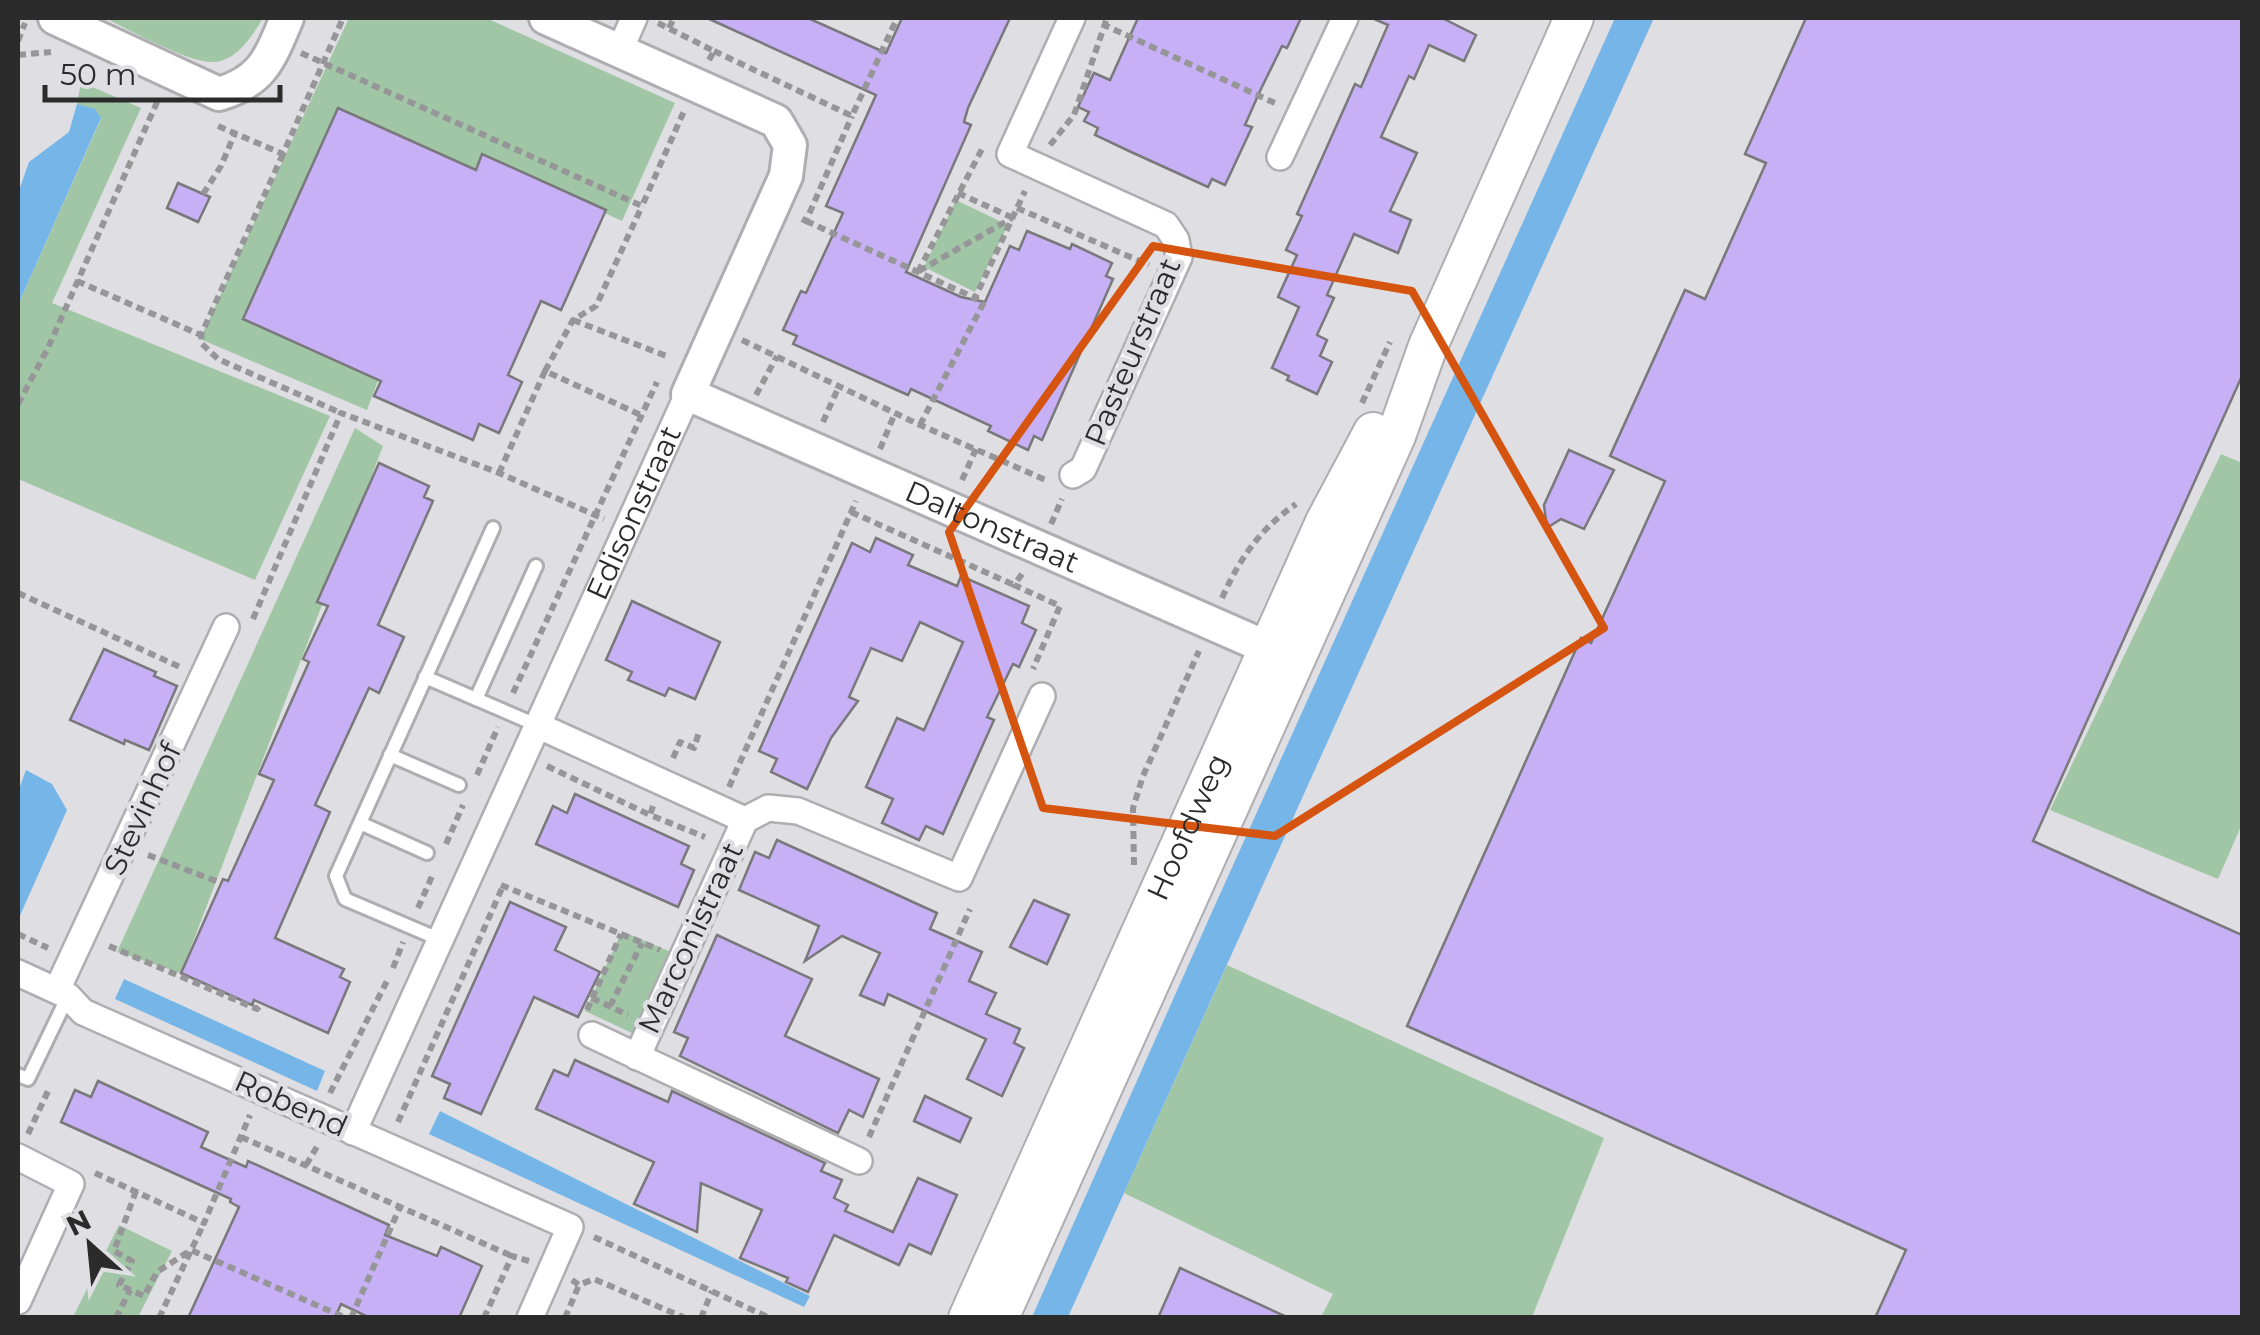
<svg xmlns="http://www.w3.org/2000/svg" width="2260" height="1335" viewBox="0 0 2260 1335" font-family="Montserrat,sans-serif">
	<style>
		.green { fill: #a1c6a6 }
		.water { fill: #75b5e7 }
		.building { fill: #c7b0f5; stroke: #79787b; stroke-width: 2.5 }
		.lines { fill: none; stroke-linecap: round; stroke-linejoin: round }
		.service-casing { stroke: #aeadb1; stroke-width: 18 }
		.minor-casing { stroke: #aeadb1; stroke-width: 30 }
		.tertiary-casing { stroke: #aeadb1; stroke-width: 38 }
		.secondary-casing { stroke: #aeadb1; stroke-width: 42 }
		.path { stroke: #969699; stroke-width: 6; stroke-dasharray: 8 5; stroke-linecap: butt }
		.service { stroke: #fff; stroke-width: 12 }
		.minor { stroke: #fff; stroke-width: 25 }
		.tertiary { stroke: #fff; stroke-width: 32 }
		.secondary { stroke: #fff; stroke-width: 38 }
		.marked { fill: none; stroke: #d5540f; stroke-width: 8; stroke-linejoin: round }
		.labels { text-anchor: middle; stroke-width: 9; stroke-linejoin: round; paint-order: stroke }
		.street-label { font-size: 30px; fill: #2b2b2c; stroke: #dfdee2 }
	</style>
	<rect width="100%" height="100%" fill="#dfdee2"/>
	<g class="green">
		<path d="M105 18H263C253 35 236 62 213 62 188 63 128 29 105 18Z"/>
		<path d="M349 18H486L675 103 622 221 482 156 379 378 367 410 200 339Z"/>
		<path d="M81 82 141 108 52 303 330 416 255 580 18 479V305L101 119 94 109 77 104Z"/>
		<path d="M956 200 1008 225 975 292 924 267Z"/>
		<path d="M355 428 383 446 181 973 117 952Z"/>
		<path d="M2221 454 2242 463V824L2218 879 2050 810Z"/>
		<path d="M622 931 671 952 634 1034 585 1011Z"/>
		<path d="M1227 965 1604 1138 1532 1317H1321L1333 1294 1124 1193Z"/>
		<path d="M119 1225 172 1251 138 1317H73Z"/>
	</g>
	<g class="water">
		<path d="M1615 18H1654L1068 1317H1032L1207 923Z"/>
		<path d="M77 104 95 109 101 118 18 305V193L29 162 69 132Z"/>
		<path d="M26 770 52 784 67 810 18 920V792Z"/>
		<path d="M124 979 325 1071 317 1091 115 999Z"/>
		<path d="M440 1111 810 1296 804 1307 429 1134Z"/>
	</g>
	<g class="building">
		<path d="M707 18H808L886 53 902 18H1010L968 108 964 122 971 125 906 272 961 297 985 302 1010 246 1019 250 1027 231 1070 249 1072 244 1112 263 1106 276 1113 279 1042 440 1034 436 1028 450 988 431 991 426 911 389 908 395 793 344 797 336 783 330 801 291 806 293 843 213 826 206 876 95Z"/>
		<path d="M1138 18H1301L1287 48 1282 46 1260 91 1245 125 1252 127 1225 185 1212 179 1208 187 1129 151 1095 135 1098 128 1084 121 1089 112 1078 107 1094 73 1110 80Z"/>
		<path d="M1372 18H1442L1476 35 1464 61 1429 45 1414 79 1409 76 1381 137 1417 153 1390 211 1411 220 1398 253 1354 234 1327 295 1334 298 1317 335 1327 340 1320 356 1332 362 1317 394 1287 380 1289 376 1272 368 1299 307 1278 297 1297 255 1286 250 1302 216 1297 214 1355 84 1361 87 1388 25Z"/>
		<path d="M1806 18H2242V376L2033 841 2242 935V1318H1875L1906 1250 1407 1026 1581 638 1591 643 1665 481 1610 456 1685 290 1705 299 1766 163 1745 154Z"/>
		<path d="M338 108 476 170 482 154 606 210 561 310 541 301 508 375 522 382 499 433 479 424 473 440 374 396 381 381 243 319Z"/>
		<path d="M178 183 210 197 198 222 167 208Z"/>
		<path d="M1569 450 1614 470 1584 529 1561 519 1547 528 1544 505Z"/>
		<path d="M379 463 429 486 424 497 433 501 378 625 404 637 379 693 369 688 315 805 330 812 275 938 344 969 340 977 350 982 328 1033 254 1000 252 1005 181 973 223 879 228 881 274 780 259 774 309 662 303 659 328 606 317 602Z"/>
		<path d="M876 538 913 555 908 565 957 586 961 576 1029 606 1022 623 1036 630 1019 667 1013 664 987 717 994 720 943 834 926 826 919 840 882 823 893 799 866 787 897 718 924 730 963 642 920 622 902 661 871 648 849 697 858 701 831 738 807 789 771 772 777 759 759 751 852 543 870 552Z"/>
		<path d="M632 601 720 642 695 699 669 688 665 696 628 680 632 672 606 660Z"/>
		<path d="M104 649 156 672 154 676 177 686 149 750 125 740 124 744 70 720Z"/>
		<path d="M575 794 689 846 681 864 694 870 678 907 536 844 553 806 567 813Z"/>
		<path d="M777 840 937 913 930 929 982 952 969 981 996 993 986 1014 1020 1029 1014 1043 1024 1048 1002 1096 967 1079 986 1039 888 994 884 1005 860 995 880 953 842 936 805 961 819 926 739 890 755 852 769 858Z"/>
		<path d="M1034 900 1069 915 1047 964 1010 947Z"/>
		<path d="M510 902 566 927 555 950 600 972 578 1017 534 997 481 1114 444 1098 450 1084 432 1076Z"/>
		<path d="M717 935 812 979 785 1036 879 1079 863 1117 849 1110 838 1133 680 1056 688 1038 674 1032Z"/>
		<path d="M575 1060 668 1102 672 1091 825 1163 821 1171 842 1180 834 1198 848 1205 845 1211 893 1232 918 1178 957 1195 931 1254 909 1244 899 1265 834 1235 808 1292 786 1282 788 1278 740 1258 762 1210 701 1183 697 1232 634 1204 654 1162 536 1109 554 1070 568 1076Z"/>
		<path d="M98 1081 208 1132 201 1147 246 1167 248 1161 389 1225 385 1235 437 1256 441 1247 482 1266 459 1318H370L341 1304 335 1318H188L239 1207 230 1202 231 1199 61 1122 75 1090 91 1097Z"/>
		<path d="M925 1096 971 1118 960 1142 914 1121Z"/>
		<path d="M1180 1268 1289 1318H1158Z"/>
	</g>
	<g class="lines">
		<g class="service-casing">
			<g id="service">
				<path d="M425 677 539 726"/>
				<path d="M476 699 536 566"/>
				<path d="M390 755 459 785"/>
				<path d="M360 823 427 853"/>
				<path d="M441 940 345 899 336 876 493 528"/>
				<path d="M18 1075 28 1079 68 996"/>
			</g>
		</g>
		<g class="minor-casing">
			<g id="minor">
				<path d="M1072 18 1010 154 1166 225 1176 240 1179 257 1083 469 1073 475"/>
				<path d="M620 50 634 18"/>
				<path d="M1280 157 1345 18"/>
				<path d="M539 726 745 820"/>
				<path d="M18 973 68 996 83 1012 570 1227 530 1318"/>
				<path d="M57 990 226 627"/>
				<path d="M592 1035 859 1161"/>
				<path d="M637 1057 745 820 768 808 798 811 959 878 1042 696"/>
				<path id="s1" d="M353 1132 688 394"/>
				<path d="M18 1157 71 1184 18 1301"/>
			</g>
		</g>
		<g class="tertiary-casing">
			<g id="tertiary">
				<path d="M55 18 219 94C263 81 270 58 287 18"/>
				<path id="s2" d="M546 18 776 121 790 145 786 176 688 394 1291 658"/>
			</g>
		</g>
		<g class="secondary-casing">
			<g id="secondary">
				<path id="s3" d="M968 1318 1325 522 1373 432"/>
				<path d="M999 1318 1396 436 1428 346 1574 18"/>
			</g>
		</g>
		<g class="path">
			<path d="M658 23 714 51 709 60"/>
			<path d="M1102 24 1277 104"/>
			<path d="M669 28 674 18"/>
			<path d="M18 41 25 23"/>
			<path d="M714 51 852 116 897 18"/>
			<path d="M301 53 642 206 684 111"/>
			<path d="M18 55 51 52"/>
			<path d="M218 126 283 154 343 18"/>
			<path d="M1050 145 1074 115 1107 18"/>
			<path d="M283 154 201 335 202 344 218 359 341 413"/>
			<path d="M958 193 1011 217"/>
			<path d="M203 194 221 166 235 133"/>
			<path d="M1017 208 1149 265"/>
			<path d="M802 219 806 221 852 116"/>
			<path d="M806 221 975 298 1025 191"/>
			<path d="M919 271 1012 218"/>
			<path d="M918 272 983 147"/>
			<path d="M77 281 201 335"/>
			<path d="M573 320 669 357"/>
			<path d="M742 340 920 425 1048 481"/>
			<path d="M545 371 573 320 596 306 642 206"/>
			<path d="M756 395 777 356"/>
			<path d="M1362 403 1390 342"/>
			<path d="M18 404 48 348 158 100"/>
			<path d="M823 422 839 386"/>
			<path d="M920 425 983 304 975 298"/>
			<path d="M880 449 895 413"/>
			<path d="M499 473 545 371 643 416"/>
			<path d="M962 480 976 449"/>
			<path d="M851 512 1014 585"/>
			<path d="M1051 524 1062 499"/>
			<path d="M1022 574 1014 585 1060 606 1033 669"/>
			<path d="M18 593 180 667"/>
			<path d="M1222 598C1240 558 1260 529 1296 504"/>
			<path d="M253 619 341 413 499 473 604 519"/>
			<path d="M513 693 657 382"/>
			<path d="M673 758 680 742 694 748 699 732"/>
			<path d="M547 766 650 815"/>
			<path d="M477 775 498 727"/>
			<path d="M729 787 856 501"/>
			<path d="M653 806 650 815 705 837"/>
			<path d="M446 844 463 805"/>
			<path d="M148 855 221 883"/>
			<path d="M1134 865 1133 808 1143 776 1199 651"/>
			<path d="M501 885 660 950"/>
			<path d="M418 908 433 874"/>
			<path d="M18 934 48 948"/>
			<path d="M109 946 257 1009 262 1003"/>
			<path d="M393 968 403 942"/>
			<path d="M592 998 628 1015"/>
			<path d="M610 1006 642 943"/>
			<path d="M587 1010 621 934"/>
			<path d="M330 1093 388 979"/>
			<path d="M398 1122 503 886"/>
			<path d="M28 1134 48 1091"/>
			<path d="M241 1137 512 1256"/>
			<path d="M869 1137 970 909"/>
			<path d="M306 1165 318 1145"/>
			<path d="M95 1173 204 1223 250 1115"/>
			<path d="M136 1191 114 1251 132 1261 119 1285 144 1296 157 1272 191 1250 346 1318"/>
			<path d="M594 1237 770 1318"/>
			<path d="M572 1280 579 1285 594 1279 685 1318"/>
			<path d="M116 1318 130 1290"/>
			<path d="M159 1318 204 1223"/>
			<path d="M351 1318 400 1207"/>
			<path d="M484 1318 512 1256 529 1261"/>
			<path d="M565 1318 579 1285"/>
			<path d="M701 1318 712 1291"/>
		</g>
		<use href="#service" class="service"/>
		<use href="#minor" class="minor"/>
		<use href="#tertiary" class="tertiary"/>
		<use href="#secondary" class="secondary"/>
	</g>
	<path class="marked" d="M1153 246 1412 291 1604 628 1275 836 1043 808 949 532Z"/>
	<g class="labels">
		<g class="street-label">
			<text transform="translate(1133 352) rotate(-67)" y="10">Pasteurstraat</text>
			<text dy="10" stroke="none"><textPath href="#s1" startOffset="680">Edisonstraat</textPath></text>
			<text dy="10" stroke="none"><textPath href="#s2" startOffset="882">Daltonstraat</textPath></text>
			<text transform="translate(143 809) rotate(-65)" y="10">Stevinhof</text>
			<text dy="10" stroke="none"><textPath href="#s3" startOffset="538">Hoofdweg</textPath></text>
			<text transform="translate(691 938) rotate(-65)" y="10">Marconistraat</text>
			<text transform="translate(291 1104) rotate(24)" y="10">Robend</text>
		</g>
	</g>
	<rect width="2260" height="1335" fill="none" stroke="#2b2b2c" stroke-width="40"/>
	<g transform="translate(90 1245) rotate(333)" stroke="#dfdee2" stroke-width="8" paint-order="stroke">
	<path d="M0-8L18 38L0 25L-18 38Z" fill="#2b2b2c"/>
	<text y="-15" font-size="28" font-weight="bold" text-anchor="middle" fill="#2b2b2c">N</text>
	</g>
	<path d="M45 85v15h235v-15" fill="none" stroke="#2b2b2c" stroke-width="5"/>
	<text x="60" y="85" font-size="30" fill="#2b2b2c" stroke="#dfdee2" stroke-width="8" paint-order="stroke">50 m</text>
</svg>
